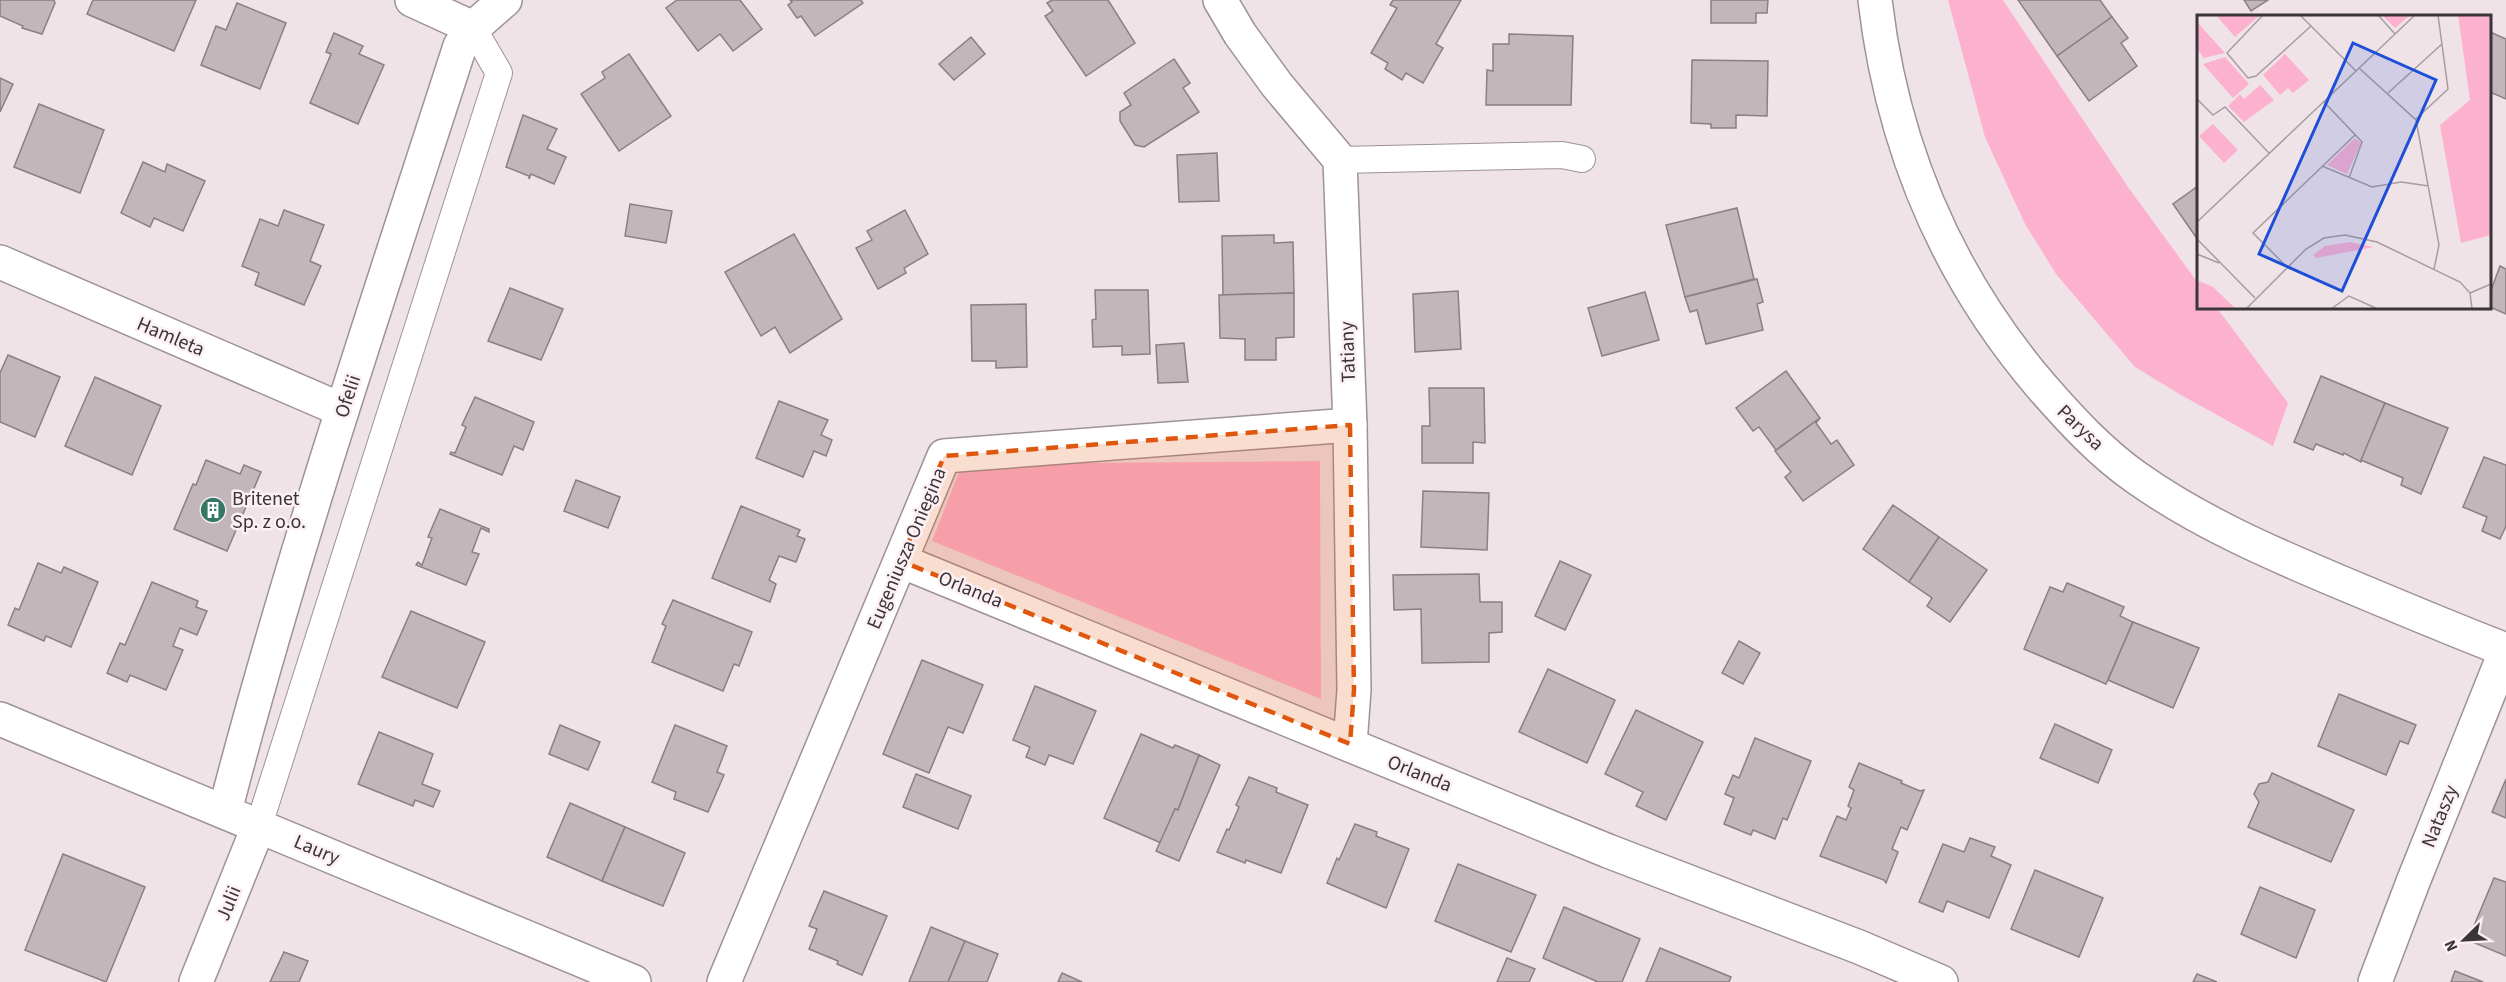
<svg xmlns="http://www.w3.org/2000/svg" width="2506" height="982" viewBox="0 0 2506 982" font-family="'Source Sans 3',sans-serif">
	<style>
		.green { fill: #fcb2cf }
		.building { fill: #c3b6bb; stroke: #8a7f83; stroke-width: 1.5 }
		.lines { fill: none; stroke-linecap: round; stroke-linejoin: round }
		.service-casing { stroke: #9e9296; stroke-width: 28 }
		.minor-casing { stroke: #9e9296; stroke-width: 36 }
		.service { stroke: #fff; stroke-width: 26 }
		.minor { stroke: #fff; stroke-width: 33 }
		.marked { fill: #df570e; fill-opacity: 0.2; stroke: #df570e; stroke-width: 4.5; stroke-dasharray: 12 8; stroke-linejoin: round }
		.labels { text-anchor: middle; stroke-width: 5; stroke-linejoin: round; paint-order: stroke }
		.street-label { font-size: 20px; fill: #3a3537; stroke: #fdf0f5 }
		.poi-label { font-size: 20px; fill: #3a3537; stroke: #fdf0f5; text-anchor: start }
		.inset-road { fill: none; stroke: #a79da1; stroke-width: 1.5 }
		.view { fill: #1d4ed8; fill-opacity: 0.15; stroke: #1d4ed8; stroke-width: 3 }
		.inset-edge { fill: none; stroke: #3a3537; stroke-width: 3 }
	</style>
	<rect width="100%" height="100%" fill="#f0e3e7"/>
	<g class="green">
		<path d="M1948 0H2003L2128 187 2198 283V308H2217L2288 403 2273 446 2181 395 2135 367 2056 274 2025 224 1985 137Z"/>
		<path d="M1320 461 1321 699 932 541 962 464Z"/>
	</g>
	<g class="building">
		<path d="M0 0H54L55 3 42 34 22 28 23 26 0 16Z"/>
		<path d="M93 0H196L174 51 87 14Z"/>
		<path d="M677 0H740L762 29 733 51 720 34 698 51 666 8Z"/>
		<path d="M790 0H861L863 3 815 36 801 16 797 18 788 5 792 2Z"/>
		<path d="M1052 0H1108L1135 43 1086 76 1045 16 1053 11 1047 3Z"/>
		<path d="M1393 0H1461L1436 44 1443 48 1423 83 1406 73 1402 80 1385 69 1388 63 1371 53 1397 8 1390 5Z"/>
		<path d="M1711 0H1768L1767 13H1756V23H1711Z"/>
		<path d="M2018 0H2100L2112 17 2057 56Z"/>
		<path d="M2244 0H2268L2251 11Z"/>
		<path d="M237 3 286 23 260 89 201 65 216 26 226 30Z"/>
		<path d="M2112 17 2128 38 2121 43 2137 66 2089 101 2057 56Z"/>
		<path d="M2490 32 2506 39V99L2490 92Z"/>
		<path d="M334 33 363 46 359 54 384 65 358 124 310 103 331 54 326 52Z"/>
		<path d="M1509 34 1573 36 1571 105H1486L1487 70 1493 71V44H1509Z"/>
		<path d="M971 37 985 54 954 80 939 64Z"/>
		<path d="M629 54 671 116 619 151 581 94 605 78 602 72Z"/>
		<path d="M1174 59 1190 83 1183 88 1199 112 1144 147 1135 145 1120 121V112L1131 105 1124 93Z"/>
		<path d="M1692 60 1768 61 1767 116 1736 115V128H1711V124L1691 123Z"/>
		<path d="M0 78 13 84 0 112Z"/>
		<path d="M39 104 104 130 80 193 14 167Z"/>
		<path d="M523 115 557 129 547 149 566 157 554 184 531 174 529 179V176L506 167Z"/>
		<path d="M1217 153 1219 201 1179 202 1177 155Z"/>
		<path d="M143 162 165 172 167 164 205 181 183 231 154 218 150 227 121 213Z"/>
		<path d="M2198 186V240L2173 204Z"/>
		<path d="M630 204 672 211 666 243 625 236Z"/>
		<path d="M1737 208 1754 279 1685 297 1666 225Z"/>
		<path d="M284 210 324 225 310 261 321 266 304 305 255 285 259 273 242 266 260 219 278 226Z"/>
		<path d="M905 210 928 254 904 268 906 273 878 289 856 248 872 240 867 231Z"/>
		<path d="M794 234 842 319 790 353 775 327 761 336 725 272Z"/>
		<path d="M1274 235V243L1293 242 1294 293 1223 295 1222 236Z"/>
		<path d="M2500 266 2506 269V314L2490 307V293Z"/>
		<path d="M1757 279 1763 302 1757 304 1763 330 1706 344 1697 310 1690 312 1685 297Z"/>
		<path d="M510 288 563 309 541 360 488 341Z"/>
		<path d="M1095 290H1148L1150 354 1122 355V346L1093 347 1092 320 1096 319Z"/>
		<path d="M1458 291 1461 349 1415 352 1413 294Z"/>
		<path d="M1645 292 1659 340 1602 356 1588 308Z"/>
		<path d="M1294 293V337L1276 338V360H1245V339L1220 338 1219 295Z"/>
		<path d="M1026 304 1027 367 996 368V361H972L971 305Z"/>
		<path d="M1184 343 1188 382 1158 383 1156 345Z"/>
		<path d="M8 355 60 377 35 437 0 422V373Z"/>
		<path d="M1786 371 1820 418 1776 450 1759 427 1753 431 1736 408Z"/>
		<path d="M2321 376 2385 403 2361 462 2344 453 2343 455 2316 444 2313 450 2294 442Z"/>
		<path d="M95 377 161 406 132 475 65 446Z"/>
		<path d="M1429 388H1484L1485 443 1473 442V463H1422V426H1430Z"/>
		<path d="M475 397 534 422 523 450 514 446 502 475 450 454 451 452 455 453 466 427 462 425Z"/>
		<path d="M779 401 828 420 821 435 832 440 826 456 814 451 803 477 756 458Z"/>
		<path d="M2385 403 2448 428 2421 494 2401 485 2403 478 2361 460Z"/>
		<path d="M1820 418 1816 423 1831 444 1837 440 1854 465 1803 501 1785 477 1791 472 1775 451Z"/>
		<path d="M2484 457 2506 465V526L2500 539 2482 531 2487 517 2463 507Z"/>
		<path d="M206 460 240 474 244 465 261 472 227 551 174 529 193 484 196 485Z"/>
		<path d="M576 480 620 497 608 528 564 511Z"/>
		<path d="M1423 491 1489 493 1487 550 1421 547Z"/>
		<path d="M1893 505 1939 537 1909 582 1863 549Z"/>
		<path d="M741 506 800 530 797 536 805 539 796 562 779 556 769 580 776 584 770 602 712 578Z"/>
		<path d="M440 509 489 529V532L481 528 472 552 479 554 466 585 416 565 418 562 422 565 432 538 428 537Z"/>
		<path d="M1939 537 1987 570 1950 622 1927 606 1932 598 1909 582Z"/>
		<path d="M1560 561 1591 575 1565 630 1535 616Z"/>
		<path d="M38 563 61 573 64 567 98 582 71 647 46 636 44 641 8 625 15 608 19 610Z"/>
		<path d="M1479 574 1480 602H1502V632L1489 633V662L1422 663 1421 609 1394 610 1393 575Z"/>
		<path d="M152 582 198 601 196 607 207 611 197 635 180 628 173 646 183 650 166 690 130 675 127 682 107 673 120 643 125 645Z"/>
		<path d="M2067 583 2124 607 2120 616 2133 622 2106 684 2024 649 2050 587 2063 592Z"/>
		<path d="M673 600 752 632 739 666 734 664 723 691 652 662 666 626 662 624Z"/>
		<path d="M411 611 485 642 457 708 382 677Z"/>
		<path d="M2133 622 2199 648 2173 708 2108 680Z"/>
		<path d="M1739 641 1760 653 1743 684 1722 673Z"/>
		<path d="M922 660 983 685 963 733 948 727 929 773 883 754Z"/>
		<path d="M1548 669 1615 700 1587 763 1519 732Z"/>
		<path d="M1035 686 1096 711 1073 764 1049 755 1045 765 1026 757 1030 747 1013 740Z"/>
		<path d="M2339 694 2416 725 2408 744 2400 741 2386 775 2318 746Z"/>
		<path d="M1636 710 1703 742 1666 820 1636 806 1643 792 1605 774Z"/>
		<path d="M2055 724 2112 750 2098 783 2040 758Z"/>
		<path d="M560 725 600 742 588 770 549 754Z"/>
		<path d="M675 725 727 746 717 772 724 775 708 812 674 799 676 792 652 782Z"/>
		<path d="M379 732 433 754 422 784 440 791 433 807 415 800 413 806 358 784Z"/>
		<path d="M1141 734 1173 748 1175 745 1199 755 1178 810 1175 809 1161 843 1104 818Z"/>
		<path d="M1755 738 1811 761 1787 820 1783 818 1775 839 1753 830 1751 835 1724 824 1734 798 1725 794 1733 775 1739 778Z"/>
		<path d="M1199 755 1220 765 1179 861 1156 851 1175 809 1178 810Z"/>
		<path d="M1859 763 1902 781 1901 783 1920 791 1924 790 1907 830 1901 827 1892 849 1898 852 1886 883 1884 880 1820 856 1837 816 1846 820 1851 808 1848 806 1854 790 1849 787Z"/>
		<path d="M2272 773 2354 810 2331 862 2248 827 2259 802 2254 794 2259 784 2268 782Z"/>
		<path d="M916 774 971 796 958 829 903 807Z"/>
		<path d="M1249 777 1277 788 1276 792 1308 805 1281 873 1246 860 1245 863 1217 852 1227 829 1229 830 1239 807 1236 805Z"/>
		<path d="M2506 779V818L2492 812Z"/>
		<path d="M570 803 625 827 602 881 547 857Z"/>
		<path d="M1355 824 1377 832 1376 836 1409 849 1386 908 1327 883 1337 858 1339 860Z"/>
		<path d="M625 827 685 853 663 906 602 881Z"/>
		<path d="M1970 838 1995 847 1991 856 2011 865 1989 918 1947 901 1943 912 1919 902 1943 844 1964 852Z"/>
		<path d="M63 854 145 887 106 982 25 950Z"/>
		<path d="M1458 864 1536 895 1511 952 1435 921Z"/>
		<path d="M2035 870 2103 898 2079 957 2011 929Z"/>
		<path d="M2494 878 2506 882V956L2468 940Z"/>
		<path d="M2260 887 2315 910 2296 958 2241 934Z"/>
		<path d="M824 891 887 916 862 975 837 964 838 961 809 949 817 929 809 926Z"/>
		<path d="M1564 907 1640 939 1622 982H1598L1543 958Z"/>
		<path d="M931 927 965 941 948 982H909Z"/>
		<path d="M965 941 998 954 987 982H948Z"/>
		<path d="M1660 948 1731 977 1729 982H1646Z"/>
		<path d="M284 952 308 961 299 982H270Z"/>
		<path d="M1507 958 1535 969 1529 982H1497Z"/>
		<path d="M2455 971 2483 982H2451Z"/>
		<path d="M1062 973 1082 982H1058Z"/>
		<path d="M2197 974 2217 982H2193Z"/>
	</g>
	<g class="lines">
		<g class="service-casing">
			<g id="service">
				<path d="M1340 160 1562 155 1582 159"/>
				<path d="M259 825 499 73 473 28"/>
			</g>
		</g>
		<g class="minor-casing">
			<g id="minor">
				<path d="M412 0 473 28"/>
				<path d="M1220 0 1240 34 1277 85 1340 160 1350 425 1354 690 1350 744"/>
				<path d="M1875 0C1892 146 1946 275 2042 387 2070 419 2101 453 2137 478 2198 521 2266 551 2335 580 2392 604 2449 628 2506 650"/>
				<path d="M0 262 342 410"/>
				<path d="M901 561 1608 851 1859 947 1941 982"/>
				<path d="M0 719 634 982"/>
				<path d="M225 811C292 553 378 300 460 46L473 28 505 0"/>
				<path d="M196 982 259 825"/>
				<path d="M724 982 944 456 1350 425"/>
				<path d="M2375 982 2413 882 2506 650"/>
			</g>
		</g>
		<use href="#service" class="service"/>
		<use href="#minor" class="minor"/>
	</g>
	<path class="marked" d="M1350 425 1354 690 1350 744 901 561 944 456Z"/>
	<defs>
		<g id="building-disc" transform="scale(1.35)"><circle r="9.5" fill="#357665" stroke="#fdf0f5"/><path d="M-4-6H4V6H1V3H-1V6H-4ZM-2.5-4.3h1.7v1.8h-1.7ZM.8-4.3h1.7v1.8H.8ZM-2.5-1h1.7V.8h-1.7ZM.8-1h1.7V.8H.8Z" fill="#fff"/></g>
	</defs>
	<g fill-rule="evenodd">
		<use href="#building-disc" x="213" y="510"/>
	</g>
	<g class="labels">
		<g class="street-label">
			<text transform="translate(171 336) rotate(23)" y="7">Hamleta</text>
			<text transform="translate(1347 352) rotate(-92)" y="7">Tatiany</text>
			<text transform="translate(347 396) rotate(-72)" y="7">Ofelii</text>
			<text transform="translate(2081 427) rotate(44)" y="7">Parysa</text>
			<text transform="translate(906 548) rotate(-67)" y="7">Eugeniusza Oniegina</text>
			<text transform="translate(971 589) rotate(22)" y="7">Orlanda</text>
			<text transform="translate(1420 773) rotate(22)" y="7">Orlanda</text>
			<text transform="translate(2439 816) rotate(-68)" y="7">Nataszy</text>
			<text transform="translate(317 849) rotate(23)" y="7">Laury</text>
			<text transform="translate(228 903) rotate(-68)" y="7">Julii</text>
		</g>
		<g class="poi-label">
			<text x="232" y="505">Britenet<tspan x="232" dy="23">Sp. z o.o.</tspan></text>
		</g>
	</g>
	<g transform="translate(2197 15)">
		<rect width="294" height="294" fill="#f0e3e7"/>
		<path d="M19 0H63L38 22ZM185 0H209L211 2 198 13ZM261 0H294V220L264 228 243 110 273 85ZM0 7 28 38 7 43 0 34ZM88 39 112 65 96 78 91 73 83 80 66 60ZM28 42 52 69 36 83 6 49ZM63 70 77 85 47 107 31 91 43 79 47 84ZM16 109 41 135 27 148 2 121ZM158 123 164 128 150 159 130 150ZM153 227 177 232 119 243 116 240 128 231ZM0 265 16 272 39 294H0Z" fill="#fcb2cf"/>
		<path class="inset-road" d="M66 0 30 38 51 63 59 61 114 11M103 0 159 56M181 0 198 19M162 53 219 105 242 230 237 254M191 78 245 29M0 84 16 100 28 92 72 138M127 87 165 127 152 163M219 104 251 74 241 0M125 151 175 172 204 167 232 171M0 207 218 0M0 224 58 283M0 239 22 248M90 252 56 218 158 120M273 278 294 269M49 294 109 234 127 223 148 220 180 227 263 267 273 278 275 294M134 294 152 281 181 294"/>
		<path class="view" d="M156 28 239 65 145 276 62 239Z"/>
		<rect width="294" height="294" class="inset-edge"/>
	</g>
	<g transform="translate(2464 940) rotate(246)" stroke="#fdf0f5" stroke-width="4.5" paint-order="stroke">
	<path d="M0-4.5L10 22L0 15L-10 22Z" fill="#3a3537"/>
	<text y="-9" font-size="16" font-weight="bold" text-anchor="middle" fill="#3a3537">N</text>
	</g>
</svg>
